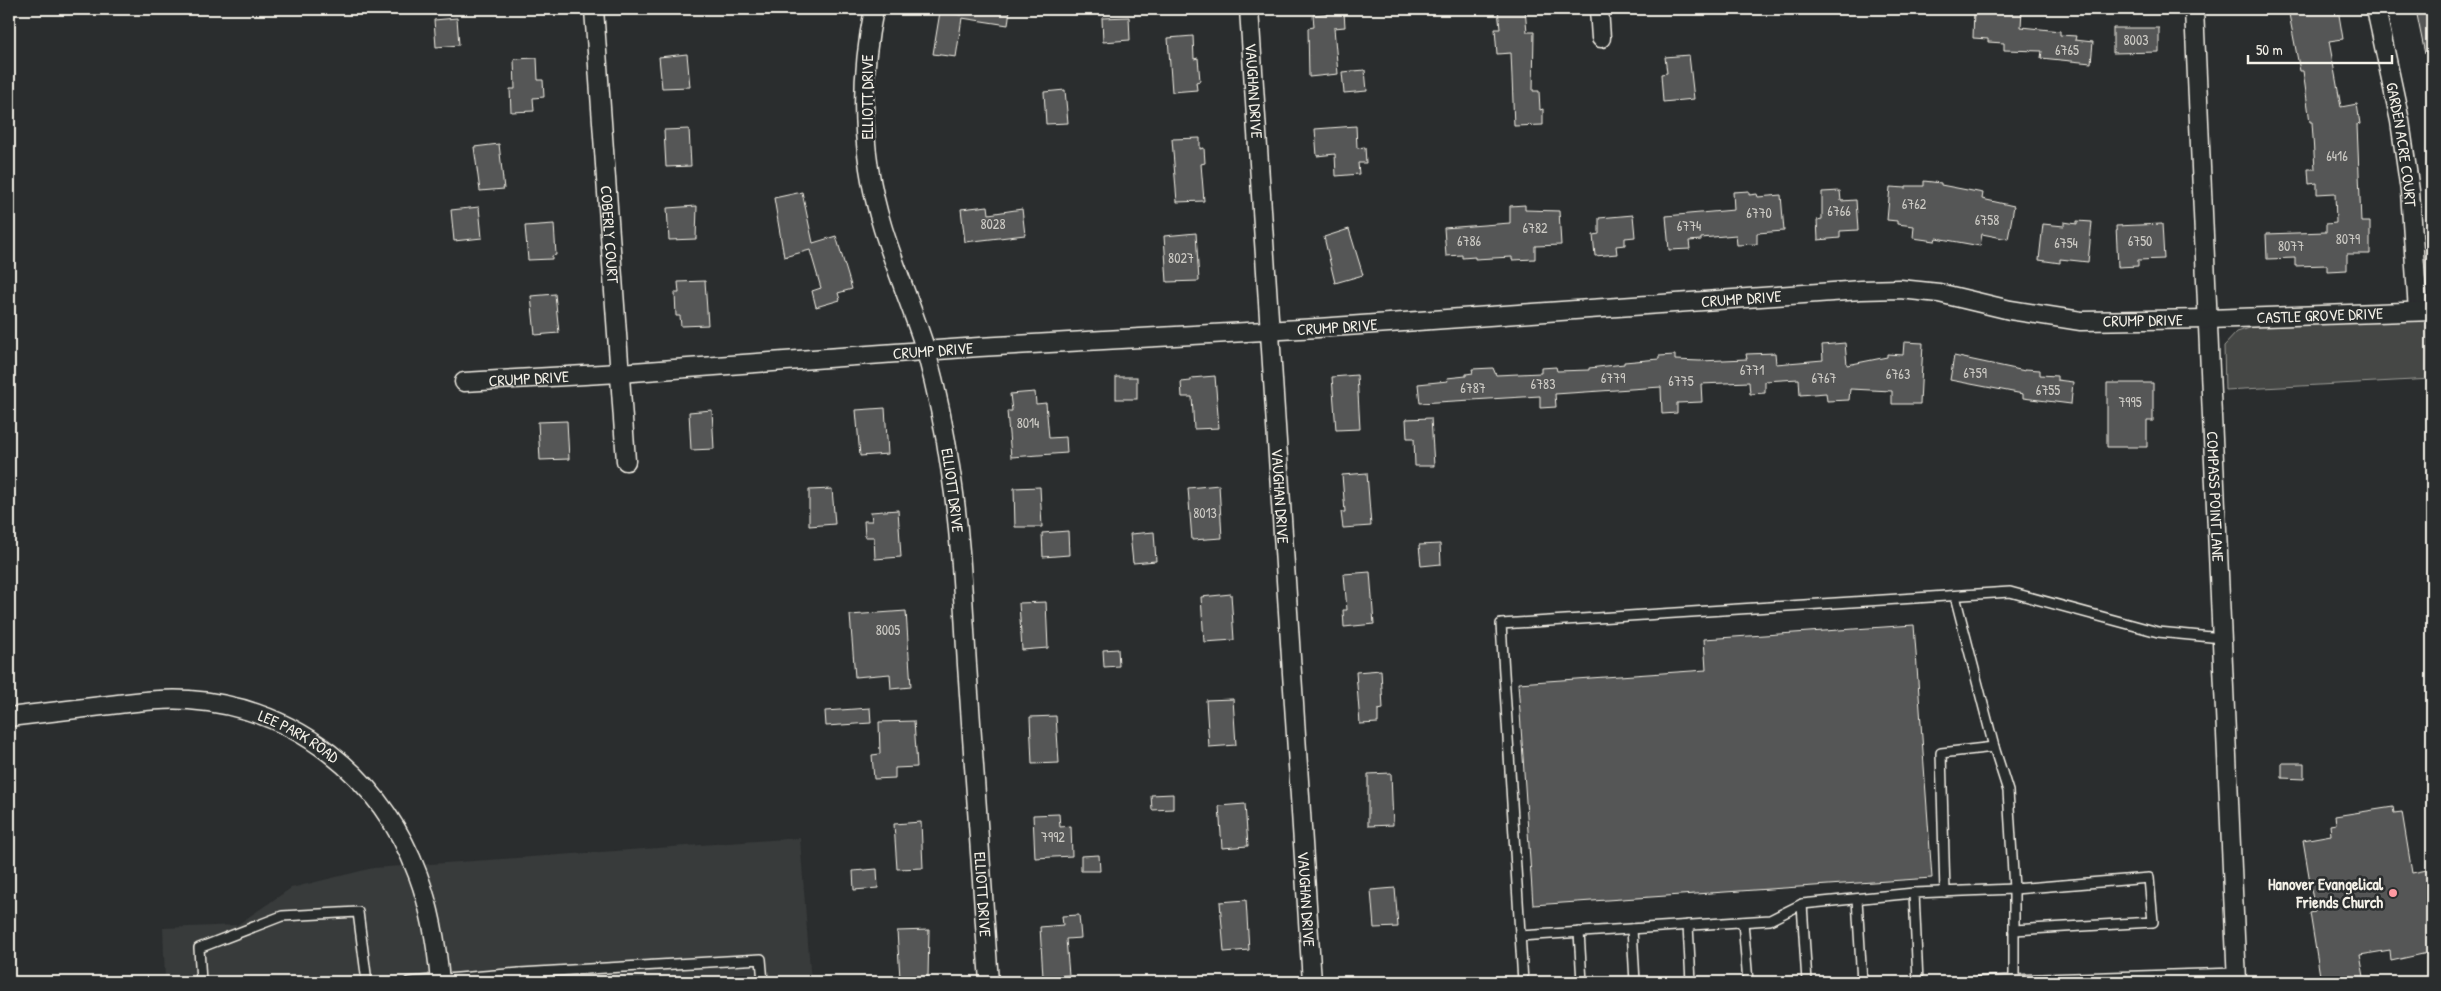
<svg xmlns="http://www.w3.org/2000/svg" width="2441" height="991" viewBox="0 0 2441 991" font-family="'Patrick Hand',sans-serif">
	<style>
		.built { fill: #373a3a }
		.green { fill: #444645; stroke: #9c9c96 }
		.building { fill: #555756; stroke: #f4f1e8 }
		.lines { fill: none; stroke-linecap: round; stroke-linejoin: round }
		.lane-casing { stroke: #f4f1e8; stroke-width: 12 }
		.street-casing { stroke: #f4f1e8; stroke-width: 21 }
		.lane { stroke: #2a2d2e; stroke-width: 9 }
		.street { stroke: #2a2d2e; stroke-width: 18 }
		.poi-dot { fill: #ff9aa2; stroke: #2a2d2e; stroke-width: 2 }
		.labels { text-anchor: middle; stroke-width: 5; stroke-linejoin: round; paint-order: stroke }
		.number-label { font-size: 14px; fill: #cccac4 }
		.street-label { font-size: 16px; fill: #f4f1e8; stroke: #2a2d2e }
		.poi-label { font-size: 16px; font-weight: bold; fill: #f4f1e8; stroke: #2a2d2e; text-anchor: end }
	</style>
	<rect width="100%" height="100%" fill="#2a2d2e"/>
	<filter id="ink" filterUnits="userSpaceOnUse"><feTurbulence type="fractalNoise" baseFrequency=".02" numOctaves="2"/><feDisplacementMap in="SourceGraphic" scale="10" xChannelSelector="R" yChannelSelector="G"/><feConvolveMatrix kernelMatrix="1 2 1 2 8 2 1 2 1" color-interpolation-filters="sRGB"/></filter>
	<g filter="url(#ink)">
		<path class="built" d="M800 838 811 982H165L163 928 237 925 291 888 373 868Z"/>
		<path class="green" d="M2432 317V379L2225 390 2224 346 2237 332 2253 327Z"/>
		<g class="building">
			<path d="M962 9H1010L1008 25 962 18 956 57 933 54 940 12 961 15Z"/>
			<path d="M1525 9 1527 32H1534L1533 91H1539L1540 110 1543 109V125L1514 126 1511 53 1497 54 1495 29H1500L1498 10Z"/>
			<path d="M1974 9H2022L2021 27 2060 31V35L2076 36 2075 40 2093 42 2091 63 2041 58 2042 51 2004 50V43L1988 42V39L1973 38Z"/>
			<path d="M2288 9H2338L2343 39 2329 41 2341 107 2357 104 2360 124 2357 125 2361 222H2370V254H2347V270L2327 271V265L2295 266V258L2267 259 2266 234 2326 232V224L2336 223 2335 193 2317 194V183L2309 184 2308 169H2315L2312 122H2310L2303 71H2300Z"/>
			<path d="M2432 9V54H2425L2416 10Z"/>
			<path d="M1344 12 1345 27 1334 28 1338 74 1309 77 1308 28 1314 27 1313 15Z"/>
			<path d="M1129 17 1130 40 1103 42 1102 18Z"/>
			<path d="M457 18 459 45 436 47 434 20Z"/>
			<path d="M2113 28H2159V52L2113 53Z"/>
			<path d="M1193 36 1194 59 1198 58 1200 81 1196 82 1197 90 1172 92 1168 38Z"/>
			<path d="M687 54 690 87 662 88 659 57Z"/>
			<path d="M1689 55 1694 99 1663 102 1661 74 1667 73 1665 57Z"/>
			<path d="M537 58 538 80H543L544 97 533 98 534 111 511 112 510 89H515L514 59Z"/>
			<path d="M1365 70 1367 91 1344 93 1342 72Z"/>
			<path d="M1065 90 1068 123 1046 124 1044 92Z"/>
			<path d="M1356 126 1357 148 1365 147 1366 163H1358L1359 174 1336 176 1335 154 1317 156 1315 129Z"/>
			<path d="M689 129 691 166 666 167 664 130Z"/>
			<path d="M1200 138V149L1204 148 1205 163 1201 164 1204 201 1177 202 1172 139Z"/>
			<path d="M499 144 504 189 480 191 474 147Z"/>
			<path d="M1924 181 1941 183V185L1983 193 1982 199 2014 206 2008 239 1982 234 1980 246 1936 238 1935 241 1913 238 1914 226 1897 224V221L1887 220 1890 187 1906 188V186H1924Z"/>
			<path d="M1749 191V195L1757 194 1758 197 1781 195 1784 231 1757 233V244L1737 245 1736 235 1701 238V240L1689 241 1690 249 1669 250 1666 216 1734 210 1733 192Z"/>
			<path d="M1840 191 1841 201 1856 200 1858 230 1840 231V238L1818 240 1817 220 1822 219V192Z"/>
			<path d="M802 192 813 243 836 236 852 289 838 293 840 300 816 307 812 291 821 288 810 250 784 257 774 198Z"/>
			<path d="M1525 205V210L1559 211 1561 245 1535 246V259L1512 260V257L1475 259V257L1462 258V255L1446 256 1444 228 1510 223V206Z"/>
			<path d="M697 206 696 239 669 240 667 208Z"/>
			<path d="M988 206 989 214 1022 209 1025 235 965 242 961 209Z"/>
			<path d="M479 207 482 238 454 241 451 210Z"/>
			<path d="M1633 215 1635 237 1625 238V245L1616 246 1617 254 1595 256 1593 235 1599 234V218Z"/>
			<path d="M2077 221 2092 222 2088 262 2060 259V263L2039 260 2043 224 2064 226V222L2077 224Z"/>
			<path d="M554 224 556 255 552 256V259L528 260 525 226Z"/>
			<path d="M2162 224 2164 259 2138 260V266L2118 267 2116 226Z"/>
			<path d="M1349 229 1363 275 1335 283 1324 237Z"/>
			<path d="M1196 233 1199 281 1167 282 1164 236Z"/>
			<path d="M705 281 708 325 681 326 680 316H676L675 293H679L678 282Z"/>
			<path d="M555 294 559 333 535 335 531 296Z"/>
			<path d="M1904 342 1923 343 1920 404H1892V391L1850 389 1849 400 1827 401 1826 393 1800 395 1799 379 1765 381V393L1750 394 1749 382 1701 384 1702 402 1677 403V413L1662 414 1661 387 1555 394 1556 407 1540 408V396L1420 403 1418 384 1448 381 1447 378 1466 376V374L1473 373 1472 369 1493 368 1496 375 1541 373V368L1556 367 1557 371 1589 370V368L1624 364V362L1659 359V356L1675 355V360L1700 361 1747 359 1746 354 1775 353 1776 364 1823 360 1822 345 1845 343 1847 365 1887 357V354L1903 355Z"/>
			<path d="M1954 356 2025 371V369L2040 370V375L2057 376V380L2073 382 2071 404 2023 398V394L1950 380Z"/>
			<path d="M1357 375 1360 429 1336 430 1332 377Z"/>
			<path d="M1215 376 1219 428 1194 429 1192 397H1182L1181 382 1191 381V378Z"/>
			<rect x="1116" y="377" width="21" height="22"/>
			<path d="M2107 383H2153V421H2147V447H2107Z"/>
			<path d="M1035 392 1036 404 1046 403 1049 438 1066 437 1067 453 1011 457 1007 411H1012L1010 394Z"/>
			<path d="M885 408 888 454 860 456 856 410Z"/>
			<path d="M712 410 714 449 691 450 689 412Z"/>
			<path d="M1431 418 1434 466H1415L1414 438H1407L1406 419Z"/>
			<path d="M567 421 569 459 540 460 538 422Z"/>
			<path d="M1367 473 1371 526 1343 528 1341 512H1345L1342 475Z"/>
			<path d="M1219 485 1222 538 1192 540 1188 488Z"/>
			<path d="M1040 487 1042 527H1015L1014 488Z"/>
			<path d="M832 489 835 524 809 526V490Z"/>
			<path d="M898 510 901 557 875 559 874 537H865L864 521H872L871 512Z"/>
			<path d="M1068 531 1069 555 1043 557 1042 533Z"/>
			<path d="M1154 532 1156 561 1133 563 1130 534Z"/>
			<path d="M1440 544 1441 564 1421 566 1419 545Z"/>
			<path d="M1370 572 1374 624 1344 627 1343 610H1347L1344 574Z"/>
			<path d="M1231 594 1234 640 1204 642 1201 597Z"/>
			<path d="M1046 602 1048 648 1022 650 1019 603Z"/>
			<path d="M906 611 911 687 891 689 890 674 855 677 850 615Z"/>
			<path d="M1914 625 1932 878 1533 905 1518 683 1706 670 1704 639Z"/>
			<path d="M1118 649 1119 666 1104 667 1103 650Z"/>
			<path d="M1381 670 1383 709 1378 710V723L1360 724 1356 672Z"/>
			<path d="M1233 699 1236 745 1209 747 1206 700Z"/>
			<path d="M870 708 871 723 826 726 825 711Z"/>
			<path d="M1056 716 1059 763 1032 764 1030 717Z"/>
			<path d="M914 721 917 767 895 768V778L874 779 872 755 880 754 879 722Z"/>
			<path d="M2282 763H2304V779L2282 778Z"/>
			<path d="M1391 773 1393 825 1368 826V774Z"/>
			<path d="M1173 794V809L1152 810 1151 795Z"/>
			<path d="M1245 804 1248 846 1222 848 1219 806Z"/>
			<path d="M2393 807 2394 813 2402 812 2412 873 2432 869V952L2391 961 2390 950 2360 955 2365 982H2321L2310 913 2315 912 2303 840 2331 835 2330 825 2336 824 2335 816Z"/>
			<path d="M1059 814 1060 827 1071 826 1072 856 1035 858 1033 815Z"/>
			<path d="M921 822 923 868 897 869 894 824Z"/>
			<path d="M1099 855 1100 871H1081V856Z"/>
			<path d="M877 869 878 888 854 890 853 871Z"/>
			<path d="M1395 888 1398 927 1374 928 1371 890Z"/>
			<path d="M1246 900 1249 950 1224 952 1220 902Z"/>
			<path d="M1079 915 1081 938 1066 939 1069 975 1043 977 1040 927 1063 925 1062 916Z"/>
			<path d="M929 930 928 977 900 978 897 931Z"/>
		</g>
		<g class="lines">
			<g class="lane-casing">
				<g id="lane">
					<path d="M1955 596 1994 747"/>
					<path d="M1945 892 1941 753 1994 747 2008 791 2014 889 2149 878 2153 922 2014 930"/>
					<path d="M1857 899 1862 982"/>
					<path d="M1802 904 1807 982"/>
					<path d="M1743 922 1748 982"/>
					<path d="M1688 925 1691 982"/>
					<path d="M1632 929 1635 982"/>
					<path d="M1579 932 1582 982"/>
					<path d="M1520 936 1770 920 1802 904 1914 893"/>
					<path d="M520 973 761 959 763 982"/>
					<path d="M2014 980 2042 979"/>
					<path d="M201 982 199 948 282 916 358 912 367 982"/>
					<path d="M409 982 520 973 521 982"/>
					<path d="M1523 982 1501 624 2010 592 2158 632 2222 638"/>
					<path d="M1918 982 1914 893 2014 889V980L1977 982"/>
					<path d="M2042 982V979L2236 973"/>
				</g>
			</g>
			<g class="street-casing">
				<g id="street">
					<path id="s1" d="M594 9 626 461"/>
					<path id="s2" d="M874 9C859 82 861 158 883 229 896 270 913 310 926 351 937 391 945 431 951 473 961 536 963 601 967 665 975 771 982 877 989 982"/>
					<path id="s3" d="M1249 9 1312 982"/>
					<path d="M1599 9 1601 38"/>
					<path id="s4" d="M2194 9 2237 982"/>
					<path id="s5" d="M2376 9 2400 121 2410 191 2418 311"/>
					<path id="s6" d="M464 382 619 373 979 347 1318 328 1861 290 1900 289 1939 293 2010 310 2081 321 2208 319 2432 311"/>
					<path id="s7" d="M9 717C43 713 76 709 110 705 136 702 163 698 189 700 295 707 381 776 418 875 431 910 437 946 440 982"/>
				</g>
			</g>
			<use href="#lane" class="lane"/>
			<use href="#street" class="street"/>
		</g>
	</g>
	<circle class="poi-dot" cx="2393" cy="893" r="5"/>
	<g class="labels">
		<g class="number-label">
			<text x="2136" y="45">8003</text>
			<text x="2067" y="55">6765</text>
			<text x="2337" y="161">6416</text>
			<text x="1914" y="209">6762</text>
			<text x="1839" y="216">6766</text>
			<text x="1759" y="218">6770</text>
			<text x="1987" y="225">6758</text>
			<text x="993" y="229">8028</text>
			<text x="1689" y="231">6774</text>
			<text x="1535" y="233">6782</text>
			<text x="2348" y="244">8079</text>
			<text x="1469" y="246">6786</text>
			<text x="2140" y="246">6750</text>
			<text x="2066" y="248">6754</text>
			<text x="2291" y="251">8077</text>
			<text x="1181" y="263">8027</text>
			<text x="1752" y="375">6771</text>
			<text x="1975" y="378">6759</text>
			<text x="1898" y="379">6763</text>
			<text x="1613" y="383">6779</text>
			<text x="1824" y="383">6767</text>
			<text x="1681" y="386">6775</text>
			<text x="1543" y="389">6783</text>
			<text x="1473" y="393">6787</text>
			<text x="2048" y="395">6755</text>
			<text x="2130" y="407">7995</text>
			<text x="1028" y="428">8014</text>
			<text x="1205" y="518">8013</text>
			<text x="888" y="635">8005</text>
			<text x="1053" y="842">7992</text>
		</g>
		<g class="street-label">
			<text dy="6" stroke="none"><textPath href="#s3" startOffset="82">VAUGHAN DRIVE</textPath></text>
			<text transform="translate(867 97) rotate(-90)" y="6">ELLIOTT DRIVE</text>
			<text dy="6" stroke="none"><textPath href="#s5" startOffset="138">GARDEN ACRE COURT</textPath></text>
			<text dy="6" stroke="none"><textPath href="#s1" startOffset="226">COBERLY COURT</textPath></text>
			<text dy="6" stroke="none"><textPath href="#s6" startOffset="1280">CRUMP DRIVE</textPath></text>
			<text dy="6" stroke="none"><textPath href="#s6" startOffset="1862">CASTLE GROVE DRIVE</textPath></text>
			<text dy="6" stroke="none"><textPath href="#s6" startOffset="1685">CRUMP DRIVE</textPath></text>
			<text dy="6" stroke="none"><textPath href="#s6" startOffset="875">CRUMP DRIVE</textPath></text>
			<text dy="6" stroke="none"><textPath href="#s6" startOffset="470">CRUMP DRIVE</textPath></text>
			<text dy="6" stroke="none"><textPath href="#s6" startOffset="65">CRUMP DRIVE</textPath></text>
			<text dy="6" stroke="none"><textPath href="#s2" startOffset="494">ELLIOTT DRIVE</textPath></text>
			<text dy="6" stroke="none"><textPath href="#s4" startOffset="488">COMPASS POINT LANE</textPath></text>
			<text dy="6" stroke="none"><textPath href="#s3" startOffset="488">VAUGHAN DRIVE</textPath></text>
			<text dy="6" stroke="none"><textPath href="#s7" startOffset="298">LEE PARK ROAD</textPath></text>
			<text dy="6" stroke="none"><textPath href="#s2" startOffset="899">ELLIOTT DRIVE</textPath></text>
			<text dy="6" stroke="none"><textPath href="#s3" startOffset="892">VAUGHAN DRIVE</textPath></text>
		</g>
		<g class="poi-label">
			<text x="2383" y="890">Hanover Evangelical<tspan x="2383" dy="18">Friends Church</tspan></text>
		</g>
	</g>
	<rect width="2441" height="991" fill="none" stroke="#2a2d2e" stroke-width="30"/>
	<rect x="15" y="15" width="2411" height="961" fill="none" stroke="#f4f1e8" stroke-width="2" filter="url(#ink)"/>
	<path d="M2248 55v8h144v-8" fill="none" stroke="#f4f1e8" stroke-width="2.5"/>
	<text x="2256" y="55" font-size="15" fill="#f4f1e8" stroke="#2a2d2e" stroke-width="4" paint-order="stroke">50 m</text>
</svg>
